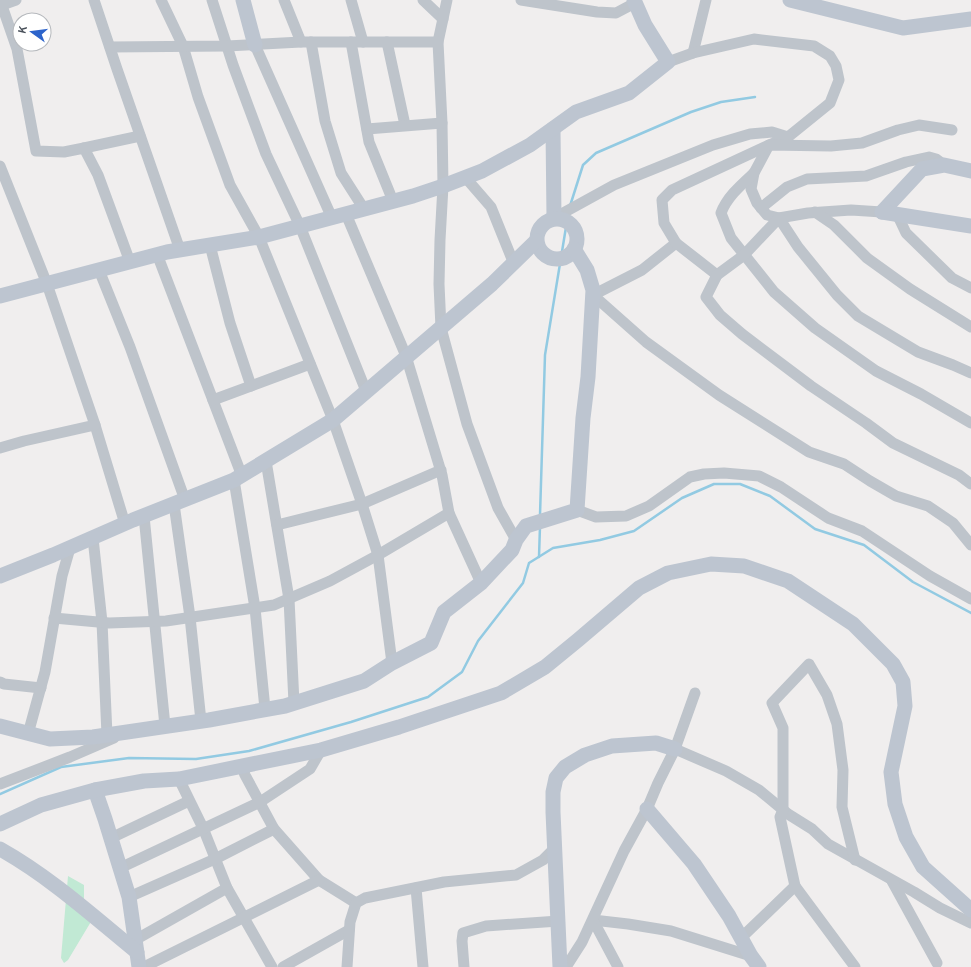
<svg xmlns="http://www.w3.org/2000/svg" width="971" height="967" viewBox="0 0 971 967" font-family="Overpass,sans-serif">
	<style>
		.green { fill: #c1e9d4 }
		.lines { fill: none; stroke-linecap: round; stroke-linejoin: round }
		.stream { stroke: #92cae2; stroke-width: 2.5 }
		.street { stroke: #bec4cb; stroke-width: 11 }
		.secondary { stroke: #bdc5d0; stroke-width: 15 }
	</style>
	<rect width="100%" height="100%" fill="#f0eeee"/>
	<path class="green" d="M68 876 84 885V909L98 910 68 960 64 963 61 958Z"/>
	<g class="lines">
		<g class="stream">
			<path d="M570 206 583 165 596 153 691 112 721 102 755 97"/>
			<path d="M540 515 545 355 568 215"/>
			<path d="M539 557 540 526"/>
			<path d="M0 794 61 767 129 758 196 759 249 751 351 722 428 697 462 672 478 641 523 583 529 563 553 548 600 540 634 531 682 498 714 484H740L770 496 815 529 864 545 913 582 971 613"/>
		</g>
		<g class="street">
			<path d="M0 0 17 49 36 151 64 152 84 148 98 175 130 262"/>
			<path d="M94 0 117 69 180 250"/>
			<path d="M161 0 183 46 198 97 230 185 259 237 333 420 362 504 378 555 392 663"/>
			<path d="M212 0 233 65 266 154 300 226 366 391"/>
			<path d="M284 0 301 42"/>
			<path d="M351 0 363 42"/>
			<path d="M423 0 443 19"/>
			<path d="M447 0 438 42 442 123 443 186 440 240 439 284 441 328 467 424 498 508 516 540"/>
			<path d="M521 0 597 12 616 13 635 3"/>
			<path d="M2 5 16 0"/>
			<path d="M311 42 325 121 341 173 364 209"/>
			<path d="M351 42 369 142 393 201"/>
			<path d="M387 42 405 125"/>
			<path d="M255 45 332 218"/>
			<path d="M110 47 227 46 301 42H438"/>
			<path d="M693 53 706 0"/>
			<path d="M668 62 693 53 754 39 814 46 830 56 836 66 839 80 830 103 788 137 769 145 754 173 751 189 757 203 767 215 779 218 808 213 851 210 882 212"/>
			<path d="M367 129 442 123"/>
			<path d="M84 148 140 136"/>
			<path d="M0 166 47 284 95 425 125 524"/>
			<path d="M754 173C741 185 727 197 721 213L731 238 774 292 815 328 876 371 921 394 971 423"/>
			<path d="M465 177 491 207 514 264"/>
			<path d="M761 208 787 187 807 179 866 176 906 162 929 157 936 159 944 165"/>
			<path d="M815 212 834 225 867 258 910 289 971 327"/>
			<path d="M346 214 406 356 442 475 449 513 481 583"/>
			<path d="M897 214 906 233 952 278 971 288"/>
			<path d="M554 218 614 185 713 145 750 134 772 132 788 137"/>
			<path d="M676 243 642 270 593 295 646 342 719 395 809 452 844 464 870 481 896 496 928 506 953 523 971 545"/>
			<path d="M210 245 230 323 251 386"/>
			<path d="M157 254 242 476"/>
			<path d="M99 270 130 347 185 500"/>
			<path d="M717 275 676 243 664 223 662 200 672 190 769 145 831 146 862 143 898 130 919 125 952 130"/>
			<path d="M971 373 953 365 918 352 858 316 837 295 798 247 779 218 744 255 717 275 706 297 720 315 742 334 811 386 866 423 893 443 959 475 971 484"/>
			<path d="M213 400 310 364"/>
			<path d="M0 448 24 441 95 425"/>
			<path d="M266 461 289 599 294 703"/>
			<path d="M234 480 255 608 265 709"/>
			<path d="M174 504 190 617 201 721"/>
			<path d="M577 510 596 517 626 516 649 506 690 477 704 474 724 473 759 476 781 487 828 518 862 531 930 576 971 599"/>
			<path d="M144 516 165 726"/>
			<path d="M277 525 362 504 441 470"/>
			<path d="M93 538 102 622 107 735"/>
			<path d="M54 618 109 623 166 621 274 605 330 581 378 555 449 513"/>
			<path d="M0 682 4 684 41 688"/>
			<path d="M28 734 45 672 62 576 70 548"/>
			<path d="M675 749 726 771 759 790 788 814 812 829 828 844 914 892 940 908 971 923"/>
			<path d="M242 767 245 775 274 829 319 880 356 903"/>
			<path d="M179 779 203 828 227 888 272 967"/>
			<path d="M0 784 70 757 114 738"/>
			<path d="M111 838 189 801"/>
			<path d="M120 868 260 802 310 769 321 750"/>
			<path d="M892 881 937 963"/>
			<path d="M795 886 855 967"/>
			<path d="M416 888 423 967"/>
			<path d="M129 897 215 859 274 829"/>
			<path d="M593 920 628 924 671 931 751 956"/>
			<path d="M593 920 618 967"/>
			<path d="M741 938 795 886 780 817 783 810V728L772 703 809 664 827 695 837 724 843 770 842 807 855 860"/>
			<path d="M135 940 227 888"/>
			<path d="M144 967 319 880"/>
			<path d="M283 967 349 930"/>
			<path d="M347 967 350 922 356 903 365 898 444 882 516 875 543 860 555 848"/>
			<path d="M464 967 462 941 463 933 486 926 559 921"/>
			<path d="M566 967 582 942 624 851 647 809 658 783 675 749 695 693"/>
		</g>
		<g class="secondary">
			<path d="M243 0 255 45"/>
			<path d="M790 0 903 28 971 19"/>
			<path d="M553 129 554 218"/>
			<path d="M882 212 922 169 944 165 971 171"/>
			<path d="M882 212 971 226"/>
			<circle cx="557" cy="239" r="20"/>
			<path d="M0 296 167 252 259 237 413 196 443 186 482 171 530 145 576 112 629 93 668 62 645 25 634 0"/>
			<path d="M0 576 53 555 133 520 234 480 333 420 492 284 536 241"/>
			<path d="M0 726 50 739 93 737 209 720 285 706 364 681 392 663 431 643 444 612 481 583 512 550 516 540 526 526 577 510 583 418 588 377 593 290 587 270 574 249"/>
			<path d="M95 790 105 819 129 897 139 967"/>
			<path d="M647 809 694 864 729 916 751 956 759 967"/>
			<path d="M0 824 41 805 95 790 144 781 179 779 321 750 399 727 501 693 545 667 578 640 639 588 668 573 711 564 744 566 788 581 853 624 893 664 903 682 905 706 891 772 895 804 906 837 923 867 971 910"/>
			<path d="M0 849C50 877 93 916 137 952"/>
			<path d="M560 967 553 812V792L556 778 565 767 585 755 612 746 656 743 675 749"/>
		</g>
	</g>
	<g transform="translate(32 32) rotate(284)"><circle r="19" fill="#ffffff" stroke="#b6b9bd"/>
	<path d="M0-3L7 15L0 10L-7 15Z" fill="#2d64cb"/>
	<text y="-6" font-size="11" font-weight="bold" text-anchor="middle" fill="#484f59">K</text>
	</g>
</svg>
